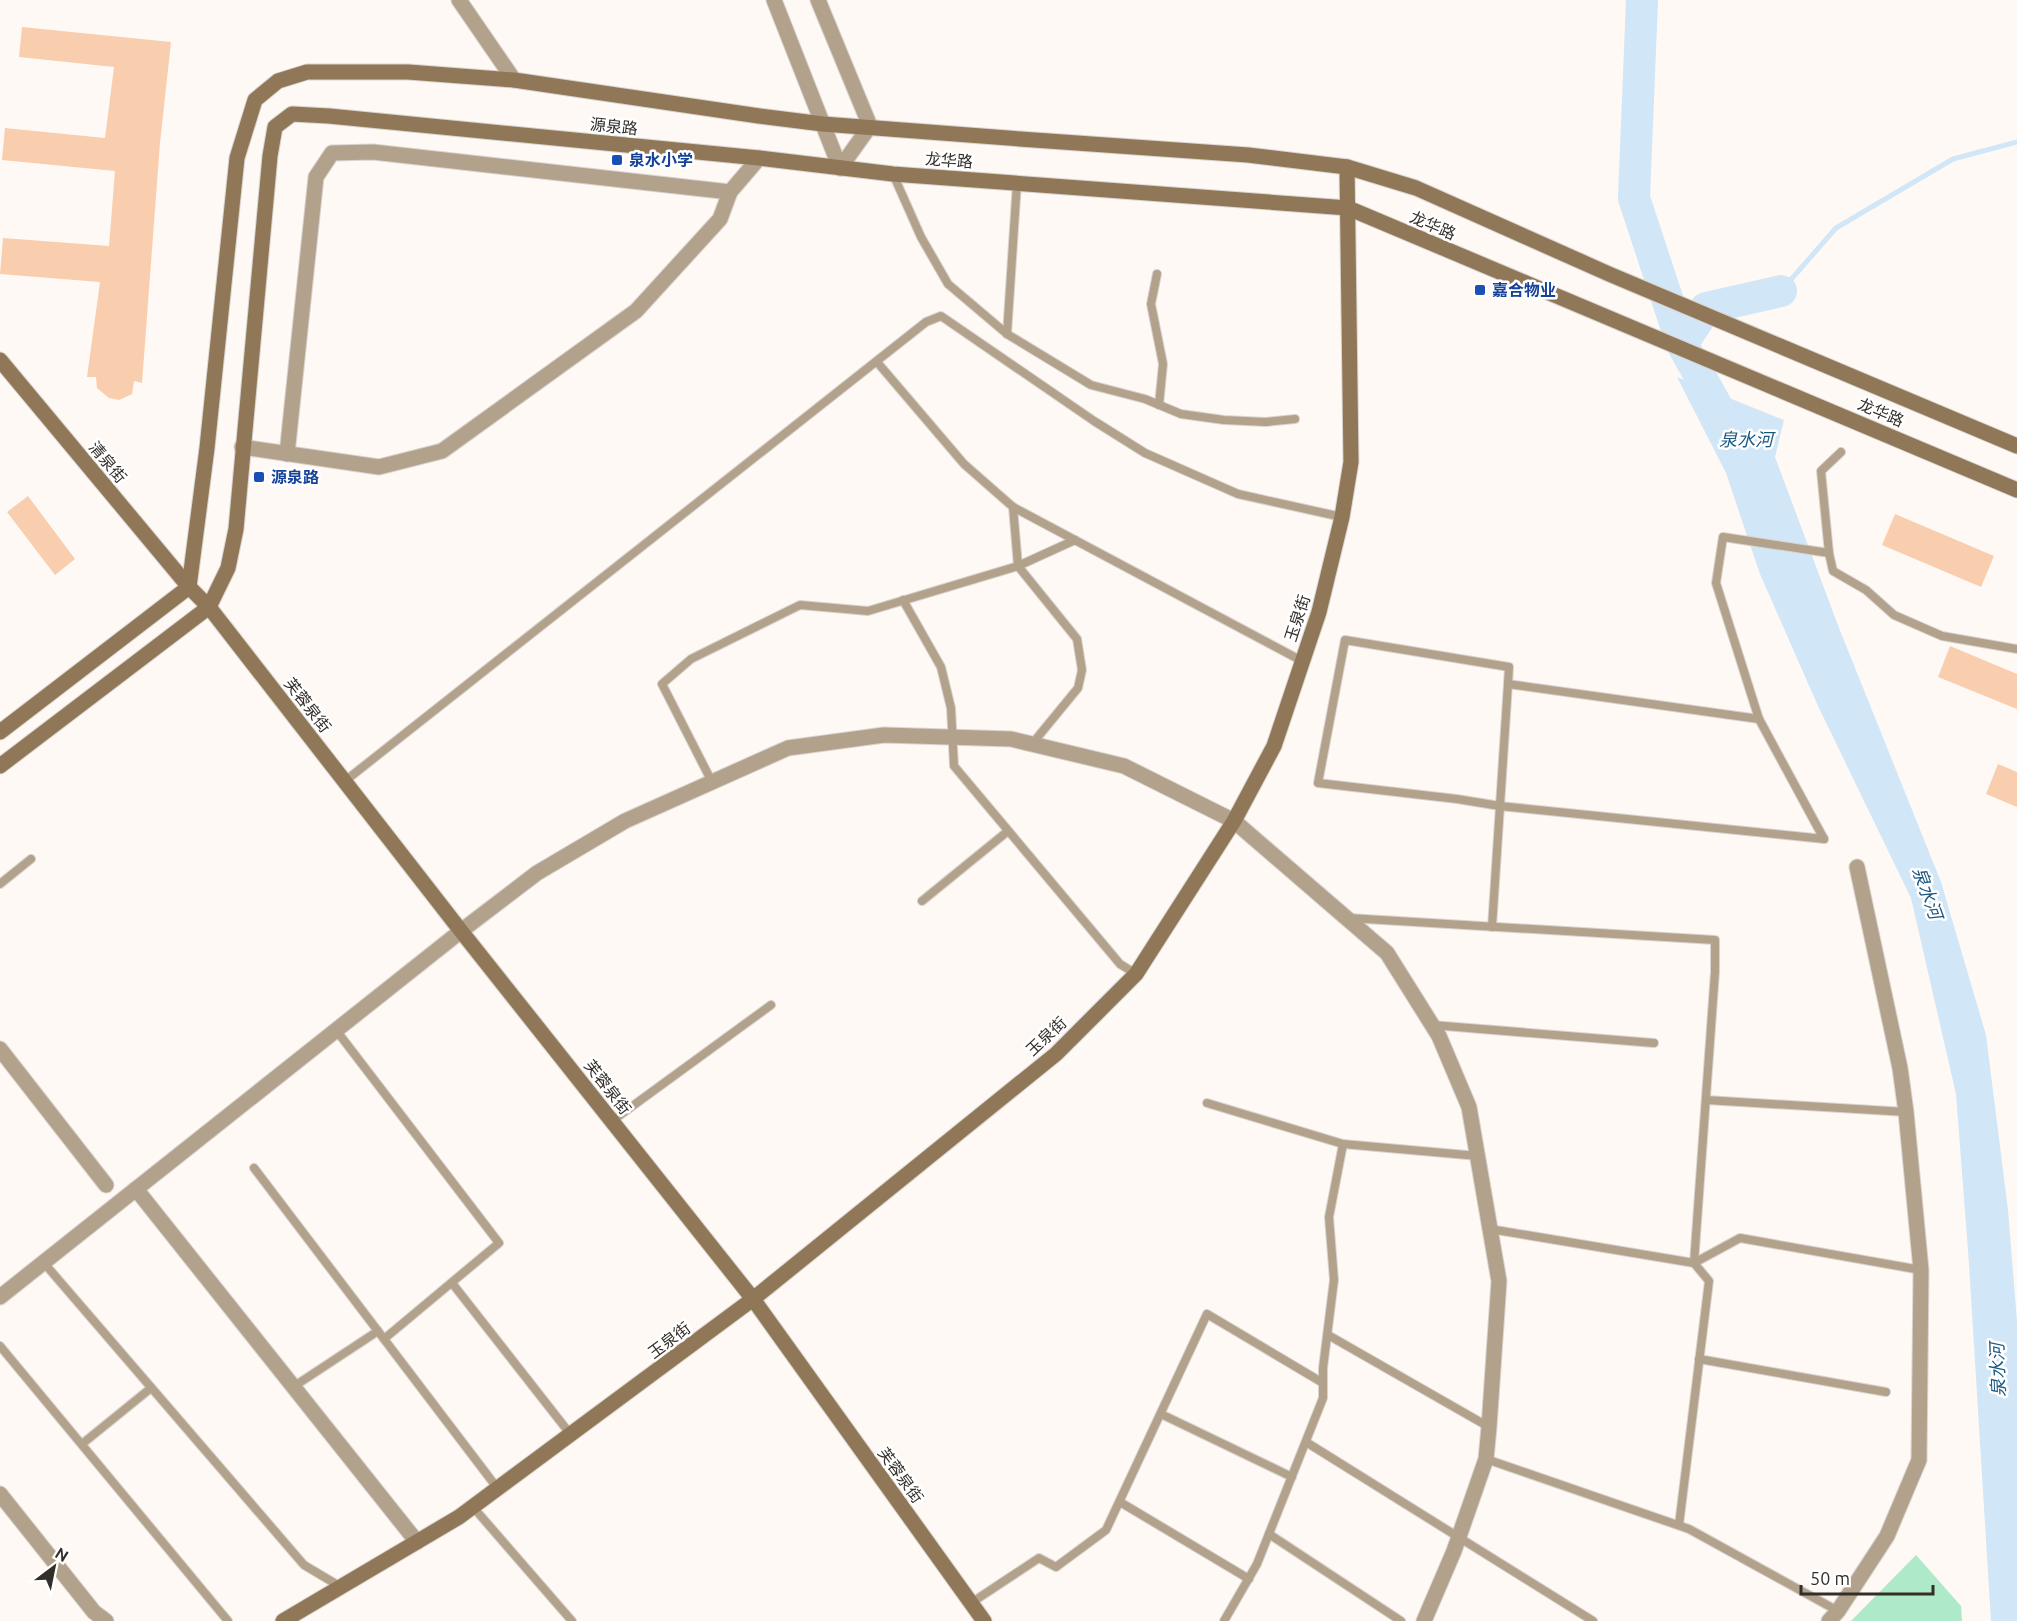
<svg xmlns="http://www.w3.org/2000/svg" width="2017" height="1621" viewBox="0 0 2017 1621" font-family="Ubuntu,'Noto Sans SC',sans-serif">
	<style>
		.green { fill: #aee9ca }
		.water { fill: #d1e6f7 }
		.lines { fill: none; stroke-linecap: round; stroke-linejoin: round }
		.stream { stroke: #d1e6f7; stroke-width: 5 }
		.river { stroke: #d1e6f7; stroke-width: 32 }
		.building { fill: #f9ceaf }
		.lane-casing { stroke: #d9d4d0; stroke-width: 10 }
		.street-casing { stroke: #d9d4d0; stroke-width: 17 }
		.secondary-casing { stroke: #d9d4d0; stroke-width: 17 }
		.lane { stroke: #b2a28c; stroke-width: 8 }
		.street { stroke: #b2a28c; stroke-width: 15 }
		.secondary { stroke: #8f7757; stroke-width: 15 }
		.transit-dot { fill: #1a4fb4; stroke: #fff; stroke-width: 2 }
		.labels { text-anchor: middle; stroke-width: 5; stroke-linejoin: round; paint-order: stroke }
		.street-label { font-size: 16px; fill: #322e2a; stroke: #fff }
		.transit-label { font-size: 16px; font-weight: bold; fill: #164399; stroke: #fff; text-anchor: start }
		.water-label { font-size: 18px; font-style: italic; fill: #1c5980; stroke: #fff }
	</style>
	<rect width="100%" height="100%" fill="#fef9f5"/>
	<path class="green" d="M1916 1555 1961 1606 1962 1621H1851Z"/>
	<path class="water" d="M1677 377 1784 420 1775 457 1839 628 1941 882 1986 1035 2008 1210 2017 1321V1621H1991L1969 1264 1956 1094 1911 898 1818 706 1760 574 1726 473Z"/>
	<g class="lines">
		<path class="stream" d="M1781 291 1836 228 1953 159 2017 142"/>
		<g class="river">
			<path d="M1642 0 1634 198 1682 344 1728 426"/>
			<path d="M1684 341 1706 308 1781 291"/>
		</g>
	</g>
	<g class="building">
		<path d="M22 27 171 42 160 143 142 383 134 381 132 394 119 400 109 398 97 388 96 377H87L100 282 0 274 3 238 109 246 115 171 2 160 5 128 105 138 114 67 19 57Z"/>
		<path d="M28 496 75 559 55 575 7 512Z"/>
		<path d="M1895 514 1994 556 1981 587 1882 545Z"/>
		<path d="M1950 646 2017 674V709L1938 677Z"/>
		<path d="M1998 764 2017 772V807L1986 794Z"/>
	</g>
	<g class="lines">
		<g class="lane-casing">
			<g id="lane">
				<path d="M893 174 921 237 948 284 1007 334 1091 385 1145 399 1181 414 1224 420 1266 422 1295 419"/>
				<path d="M1157 274 1151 304 1163 364 1159 405"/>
				<path d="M1007 334 1017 183"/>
				<path d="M877 362 964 464 1013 507 1302 661"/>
				<path d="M1841 452 1821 471 1829 553 1833 571 1866 590 1894 615 1942 636 2017 649"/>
				<path d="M1013 507 1018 566 1077 639 1082 670 1078 688 1032 744"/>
				<path d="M903 600 941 667 951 708 954 766 1120 964 1136 974"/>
				<path d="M1508 684 1759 719"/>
				<path d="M345 781 926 322 941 316 1094 421 1145 453 1238 494 1342 517"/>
				<path d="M712 782 662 684 691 659 800 605 868 611 1018 566 1075 540"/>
				<path d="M1824 839 1759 719 1716 583 1723 537 1829 553"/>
				<path d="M0 884 31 859"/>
				<path d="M922 901 1008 831"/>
				<path d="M1349 918 1715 940V972L1694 1263 1709 1281 1679 1525"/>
				<path d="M1492 927 1508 684 1509 667 1345 640 1318 783 1457 799 1500 806 1824 839"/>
				<path d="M1432 1025 1654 1043"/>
				<path d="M336 1030 499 1243 384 1339"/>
				<path d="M1706 1100 1906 1112"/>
				<path d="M1207 1103 1343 1144 1478 1156"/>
				<path d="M612 1121 771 1005"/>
				<path d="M254 1168 498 1489"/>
				<path d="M1490 1229 1694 1263 1740 1238 1921 1270"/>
				<path d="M44 1263 304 1565 341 1587"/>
				<path d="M452 1283 571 1435"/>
				<path d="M1328 1335 1489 1427"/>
				<path d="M0 1346 228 1621"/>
				<path d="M1699 1359 1886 1392"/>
				<path d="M293 1387 378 1331"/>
				<path d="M1161 1414 1292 1477"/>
				<path d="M1306 1442 1593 1621"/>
				<path d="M82 1444 151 1388"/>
				<path d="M1486 1459 1689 1529 1838 1611"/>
				<path d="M1120 1502 1249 1579"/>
				<path d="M473 1507 572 1621"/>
				<path d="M1269 1534 1401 1621"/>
				<path d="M971 1603 1039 1558 1056 1567 1106 1530 1207 1314 1323 1383"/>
				<path d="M1224 1621 1257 1564 1323 1398V1368L1334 1280 1329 1217 1343 1144"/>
			</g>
		</g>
		<g class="street-casing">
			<g id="street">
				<path d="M459 0 514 80"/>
				<path d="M774 0 840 168"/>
				<path d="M818 0 870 126 840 168"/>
				<path d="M242 447 379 467 442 451 636 311 720 219 730 192 759 158"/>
				<path d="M287 454 316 177 332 153 373 152 730 192"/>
				<path d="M0 1049 106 1185"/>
				<path d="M136 1189 417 1542"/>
				<path d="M0 1297 461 931 537 873 625 821 788 748 884 735 1011 739 1124 766 1234 821 1387 953 1439 1036 1469 1107 1499 1281 1489 1427 1486 1459 1454 1551 1424 1621"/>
				<path d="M0 1494 94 1612 106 1621"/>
				<path d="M1829 1621 1838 1611 1887 1536 1919 1460 1921 1270 1906 1112 1900 1068 1857 867"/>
			</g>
		</g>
		<g class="secondary-casing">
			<g id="secondary">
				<path d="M0 360 189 587 209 607 461 931 753 1299 984 1621"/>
				<path d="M0 732 189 587 207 448 237 158 255 100 278 81 307 72H408L514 80 759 116 823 124 1020 139 1248 155 1347 167 1416 188 1609 274 2017 446"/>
				<path d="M0 766 209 607 228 568 236 529 270 156 275 127 292 114 329 116 759 158 893 174 1348 208 2017 490"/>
				<path d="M283 1621 459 1517 753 1299 1056 1054 1136 974 1234 821 1274 746 1319 612 1342 517 1351 462 1347 167"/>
			</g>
		</g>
		<use href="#lane" class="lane"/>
		<use href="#street" class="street"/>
		<use href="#secondary" class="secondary"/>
	</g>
	<g class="transit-dot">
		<rect x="611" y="154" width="12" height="12" rx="3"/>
		<rect x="1474" y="284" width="12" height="12" rx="3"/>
		<rect x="253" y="471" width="12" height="12" rx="3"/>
	</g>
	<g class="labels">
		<g class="street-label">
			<text transform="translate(614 126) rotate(6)" y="6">源泉路</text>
			<text transform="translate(949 160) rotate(4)" y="6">龙华路</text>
			<text transform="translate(1433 225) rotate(23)" y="6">龙华路</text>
			<text transform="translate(1881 412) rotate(23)" y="6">龙华路</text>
			<text transform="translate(108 462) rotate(50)" y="6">清泉街</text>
			<text transform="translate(1297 618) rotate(-72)" y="6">玉泉街</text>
			<text transform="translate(308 705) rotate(52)" y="6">芙蓉泉街</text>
			<text transform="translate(1046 1036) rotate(-43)" y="6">玉泉街</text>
			<text transform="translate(608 1087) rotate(52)" y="6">芙蓉泉街</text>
			<text transform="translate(669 1340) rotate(-37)" y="6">玉泉街</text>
			<text transform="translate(901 1475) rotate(54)" y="6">芙蓉泉街</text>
		</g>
		<g class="transit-label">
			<text x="629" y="166">泉水小学</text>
			<text x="1492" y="296">嘉合物业</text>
			<text x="271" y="483">源泉路</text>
		</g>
		<g class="water-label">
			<text x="1746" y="446">泉水河</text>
			<text transform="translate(1927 893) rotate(70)" y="6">泉水河</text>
			<text transform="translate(1998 1370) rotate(-92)" y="6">泉水河</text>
		</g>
	</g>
	<g transform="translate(54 1567) rotate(32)" stroke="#ffffff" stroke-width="4.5" paint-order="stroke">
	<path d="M0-4.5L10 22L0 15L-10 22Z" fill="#322e2a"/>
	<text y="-9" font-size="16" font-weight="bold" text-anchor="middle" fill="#322e2a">N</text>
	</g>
	<path d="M1801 1585v9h132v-9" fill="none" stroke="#322e2a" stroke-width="3"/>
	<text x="1810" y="1585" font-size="18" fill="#322e2a" stroke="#ffffff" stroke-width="4.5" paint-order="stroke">50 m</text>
</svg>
